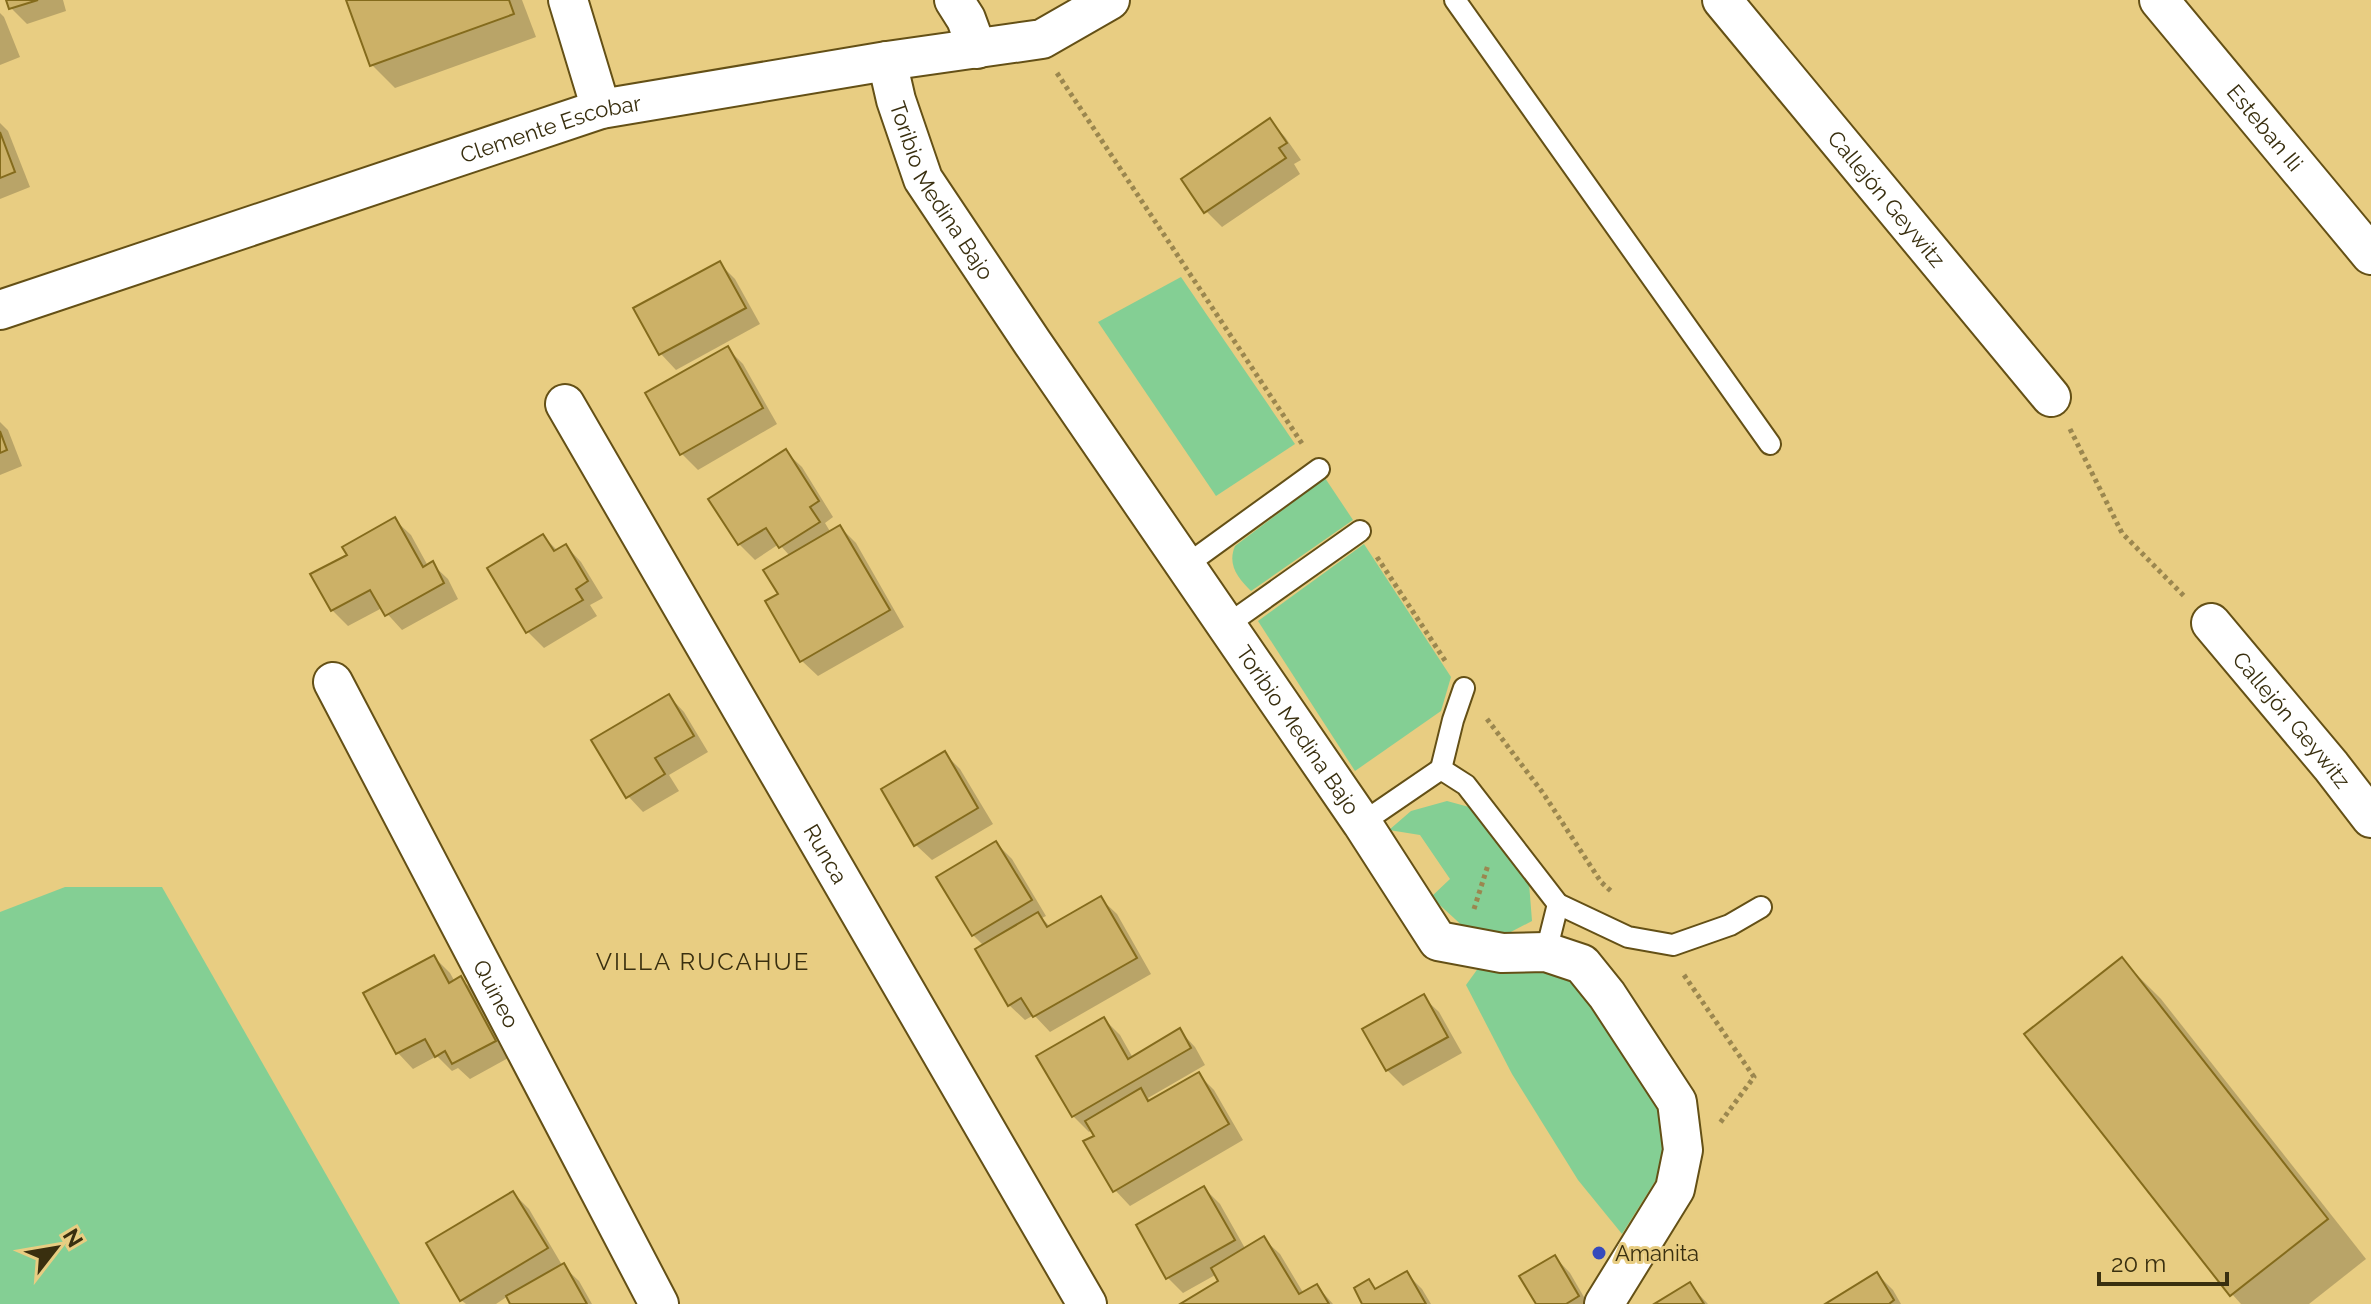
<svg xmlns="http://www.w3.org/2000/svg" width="2371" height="1304" viewBox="0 0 2371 1304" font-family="Raleway,sans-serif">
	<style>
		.green { fill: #84cf94 }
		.shadow { fill: #0003 }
		.building { fill: #ccb167; stroke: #846b1c; stroke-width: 2 }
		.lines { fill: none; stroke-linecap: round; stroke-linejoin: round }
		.lane-casing { stroke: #645016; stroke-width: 24 }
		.street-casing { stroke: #645016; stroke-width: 42 }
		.path { stroke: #9b874f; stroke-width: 5; stroke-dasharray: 4 4; stroke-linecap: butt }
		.lane { stroke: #fff; stroke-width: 20 }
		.street { stroke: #fff; stroke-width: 38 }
		.poi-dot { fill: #364abc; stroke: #e8cd82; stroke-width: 3 }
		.labels { text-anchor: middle; stroke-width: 6; stroke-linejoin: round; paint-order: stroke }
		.street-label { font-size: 22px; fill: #392f0f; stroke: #e8cd82 }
		.poi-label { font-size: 22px; fill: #392f0f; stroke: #e8cd82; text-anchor: start }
		.neighbourhood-label { font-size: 24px; letter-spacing: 2px; fill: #392f0f; stroke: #e8cd82 }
	</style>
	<rect width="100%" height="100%" fill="#e8cd82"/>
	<g class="green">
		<path d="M1181 277 1295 444 1216 496 1098 322Z"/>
		<path d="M1325 478 1353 520 1251 591C1238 578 1227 565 1235 546Z"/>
		<path d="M1364 544 1451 677 1441 711 1355 771 1258 621Z"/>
		<path d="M1447 801 1469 807 1529 883 1532 921 1505 935 1467 930 1431 897 1450 879 1420 835 1389 830 1411 811Z"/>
		<path d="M65 887H162L400 1304H0V912Z"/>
		<path d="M1479 967 1547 971 1575 982 1611 1023 1665 1117 1667 1150 1661 1172 1622 1234 1578 1180 1512 1074 1466 985Z"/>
	</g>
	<g class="shadow">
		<path d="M8 0H63L66 11 27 24 11 8Z"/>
		<path d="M348 0H522L536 37 395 88 372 65Z"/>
		<path d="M0 13 4 17 20 57 0 65Z"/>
		<path d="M1270 121 1285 137 1301 160 1294 164 1300 174 1222 227 1206 211Z"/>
		<path d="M0 123 8 131 30 187 0 199Z"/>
		<path d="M719 263 735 279 760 324 676 370 661 354 635 309Z"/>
		<path d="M728 349 743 364 777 424 698 470 682 454 648 394Z"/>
		<path d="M0 422 8 430 22 466 0 475Z"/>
		<path d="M786 452 802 467 833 517 825 523 831 533 840 527 856 543 904 627 818 676 802 661 780 595 790 556 779 544 755 560 739 544Z"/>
		<path d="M395 520 411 535 428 566 432 564 448 579 458 599 402 630 382 608 348 626 332 610 350 555Z"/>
		<path d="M543 536 558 551 566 546 581 562 603 598 590 605 597 616 544 648 528 632 490 569Z"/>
		<path d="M669 696 684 712 708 752 669 775 679 791 643 812 628 796Z"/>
		<path d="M945 754 960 769 993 824 932 860 916 845Z"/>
		<path d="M996 843 1012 859 1046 916 1042 918 1051 928 1101 899 1117 914 1151 974 1050 1032 1034 1015 1025 1020 1009 1005 984 946 973 935Z"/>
		<path d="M434 957 450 973 455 982 461 979 477 994 510 1057 470 1079 458 1068 452 1071 437 1056 413 1069 398 1053Z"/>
		<path d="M2122 960 2161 999 2366 1259 2309 1304H2241L2232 1294Z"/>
		<path d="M1423 997 1439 1012 1462 1053 1403 1086 1387 1070Z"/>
		<path d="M1104 1019 1120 1035 1133 1058 1180 1031 1195 1047 1205 1065 1148 1098 1151 1102 1198 1074 1214 1090 1243 1140 1130 1206 1115 1190 1093 1129 1089 1132 1073 1116Z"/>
		<path d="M1204 1188 1220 1204 1246 1250 1264 1239 1280 1254 1304 1294 1317 1286 1333 1304H1182L1221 1281 1217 1274 1183 1293 1168 1278Z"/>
		<path d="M513 1193 529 1209 562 1265 579 1281 592 1304H513L508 1296 496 1304H466L461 1300Z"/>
		<path d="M1555 1257 1570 1273 1588 1304H1538Z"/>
		<path d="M1406 1273 1422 1289 1431 1304H1365L1369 1282 1377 1290Z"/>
		<path d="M1877 1274 1893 1290 1901 1304H1829Z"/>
		<path d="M1690 1285 1708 1304H1658Z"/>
	</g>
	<g class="building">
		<path d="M6 0H38L9 9Z"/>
		<path d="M346 0H509L514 14 370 66Z"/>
		<path d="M1270 118 1287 143 1279 148 1286 158 1204 213 1181 179Z"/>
		<path d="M0 132 15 172 0 178Z"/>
		<path d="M720 261 746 308 659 355 633 308Z"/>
		<path d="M728 346 763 408 680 455 645 393Z"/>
		<path d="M0 431 7 450 0 453Z"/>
		<path d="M786 449 819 501 810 507 820 522 779 548 766 528 738 545 708 499Z"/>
		<path d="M395 517 423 567 433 561 444 583 385 616 370 590 331 611 310 574 347 555 342 547Z"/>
		<path d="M840 525 890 610 800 662 765 601 778 594 763 570Z"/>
		<path d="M543 534 554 551 566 544 588 581 576 589 583 600 526 633 487 568Z"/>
		<path d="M669 694 694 736 655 758 665 774 626 798 591 740Z"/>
		<path d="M945 751 978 808 914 846 881 789Z"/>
		<path d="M996 841 1032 900 972 936 936 877Z"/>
		<path d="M1101 896 1137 958 1033 1017 1021 998 1008 1006 975 949 1038 912 1047 927Z"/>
		<path d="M434 955 449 983 461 976 496 1041 452 1064 445 1051 435 1057 425 1039 396 1054 363 993Z"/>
		<path d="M2122 957 2328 1219 2230 1296 2024 1034Z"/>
		<path d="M1424 994 1448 1037 1386 1071 1362 1029Z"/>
		<path d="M1104 1017 1128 1059 1180 1028 1191 1048 1072 1117 1036 1056Z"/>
		<path d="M1199 1072 1229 1124 1113 1192 1083 1141 1094 1136 1085 1121 1141 1088 1148 1101Z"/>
		<path d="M1204 1186 1235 1240 1166 1279 1136 1225Z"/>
		<path d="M513 1191 548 1248 460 1301 426 1243Z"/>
		<path d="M1264 1236 1299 1294 1317 1284 1329 1304H1180L1218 1281 1211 1268Z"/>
		<path d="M1555 1255 1579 1296 1566 1304H1536L1519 1276Z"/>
		<path d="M564 1263 587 1304H510L506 1296Z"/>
		<path d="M1407 1271 1426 1304H1362L1354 1288 1369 1279 1375 1289Z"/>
		<path d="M1877 1272 1894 1300 1889 1304H1825Z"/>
		<path d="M1690 1282 1704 1304H1654Z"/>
	</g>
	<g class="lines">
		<g class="lane-casing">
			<g id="lane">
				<path d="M1455 0 1770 444"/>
				<path d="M1185 566 1319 469"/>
				<path d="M1227 625 1360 531"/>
				<path d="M1441 769 1453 720 1464 688"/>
				<path d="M1362 823 1441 769 1466 785 1558 904 1628 937 1673 945 1730 925 1761 907"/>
				<path d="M1546 952 1558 904"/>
			</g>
		</g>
		<g class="street-casing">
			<g id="street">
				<path d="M568 0 601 109"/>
				<path d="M954 0 966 19 977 49"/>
				<path id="s1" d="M1722 0 2051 397"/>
				<path id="s2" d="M2159 0 2371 255"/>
				<path id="s3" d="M887 61 896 100 923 179 1032 342 1362 823 1438 941 1502 953 1546 952 1582 964 1607 995 1677 1102 1683 1150 1675 1189 1604 1304"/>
				<path id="s4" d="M0 310 601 109 887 61 1042 39 1110 0"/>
				<path id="s5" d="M565 404 1087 1304"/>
				<path id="s6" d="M2211 623 2331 766 2371 818"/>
				<path id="s7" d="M333 682 659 1304"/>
			</g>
		</g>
		<g class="path">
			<path d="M1057 73 1303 445"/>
			<path d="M2070 429 2122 533 2185 597"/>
			<path d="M1377 557 1446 662"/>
			<path d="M1487 719 1543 793 1601 882 1612 892"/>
			<path d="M1474 909 1488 865"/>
			<path d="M1684 975 1754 1077 1720 1123"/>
		</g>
		<use href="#lane" class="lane"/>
		<use href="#street" class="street"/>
	</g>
	<circle class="poi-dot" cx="1599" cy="1253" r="8"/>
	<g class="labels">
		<g class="street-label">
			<text dy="8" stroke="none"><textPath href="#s2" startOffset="166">Esteban Ili</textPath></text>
			<text dy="8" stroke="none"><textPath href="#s4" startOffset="580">Clemente Escobar</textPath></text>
			<text dy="8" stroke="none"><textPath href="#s3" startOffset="142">Toribio Medina Bajo</textPath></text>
			<text dy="8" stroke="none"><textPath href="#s1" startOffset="258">Callejón Geywitz</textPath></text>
			<text dy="8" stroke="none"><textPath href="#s6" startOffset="126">Callejón Geywitz</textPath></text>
			<text dy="8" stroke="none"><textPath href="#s3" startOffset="790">Toribio Medina Bajo</textPath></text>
			<text dy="8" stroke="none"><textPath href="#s5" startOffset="520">Runca</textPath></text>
			<text dy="8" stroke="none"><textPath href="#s7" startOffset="352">Quineo</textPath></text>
		</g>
		<g class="poi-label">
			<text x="1615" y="1261">Amanita</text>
		</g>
		<g class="neighbourhood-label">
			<text x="703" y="970">VILLA RUCAHUE</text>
		</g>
	</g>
	<g transform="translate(56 1248) rotate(59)" stroke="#e8cd82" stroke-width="6" paint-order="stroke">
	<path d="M0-6L14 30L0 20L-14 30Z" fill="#392f0f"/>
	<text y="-12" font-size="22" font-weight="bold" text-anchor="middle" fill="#392f0f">N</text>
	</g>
	<path d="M2099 1272v12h128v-12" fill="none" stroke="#392f0f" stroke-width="4"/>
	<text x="2111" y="1272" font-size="24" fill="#392f0f" stroke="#e8cd82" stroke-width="6" paint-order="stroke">20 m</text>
</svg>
